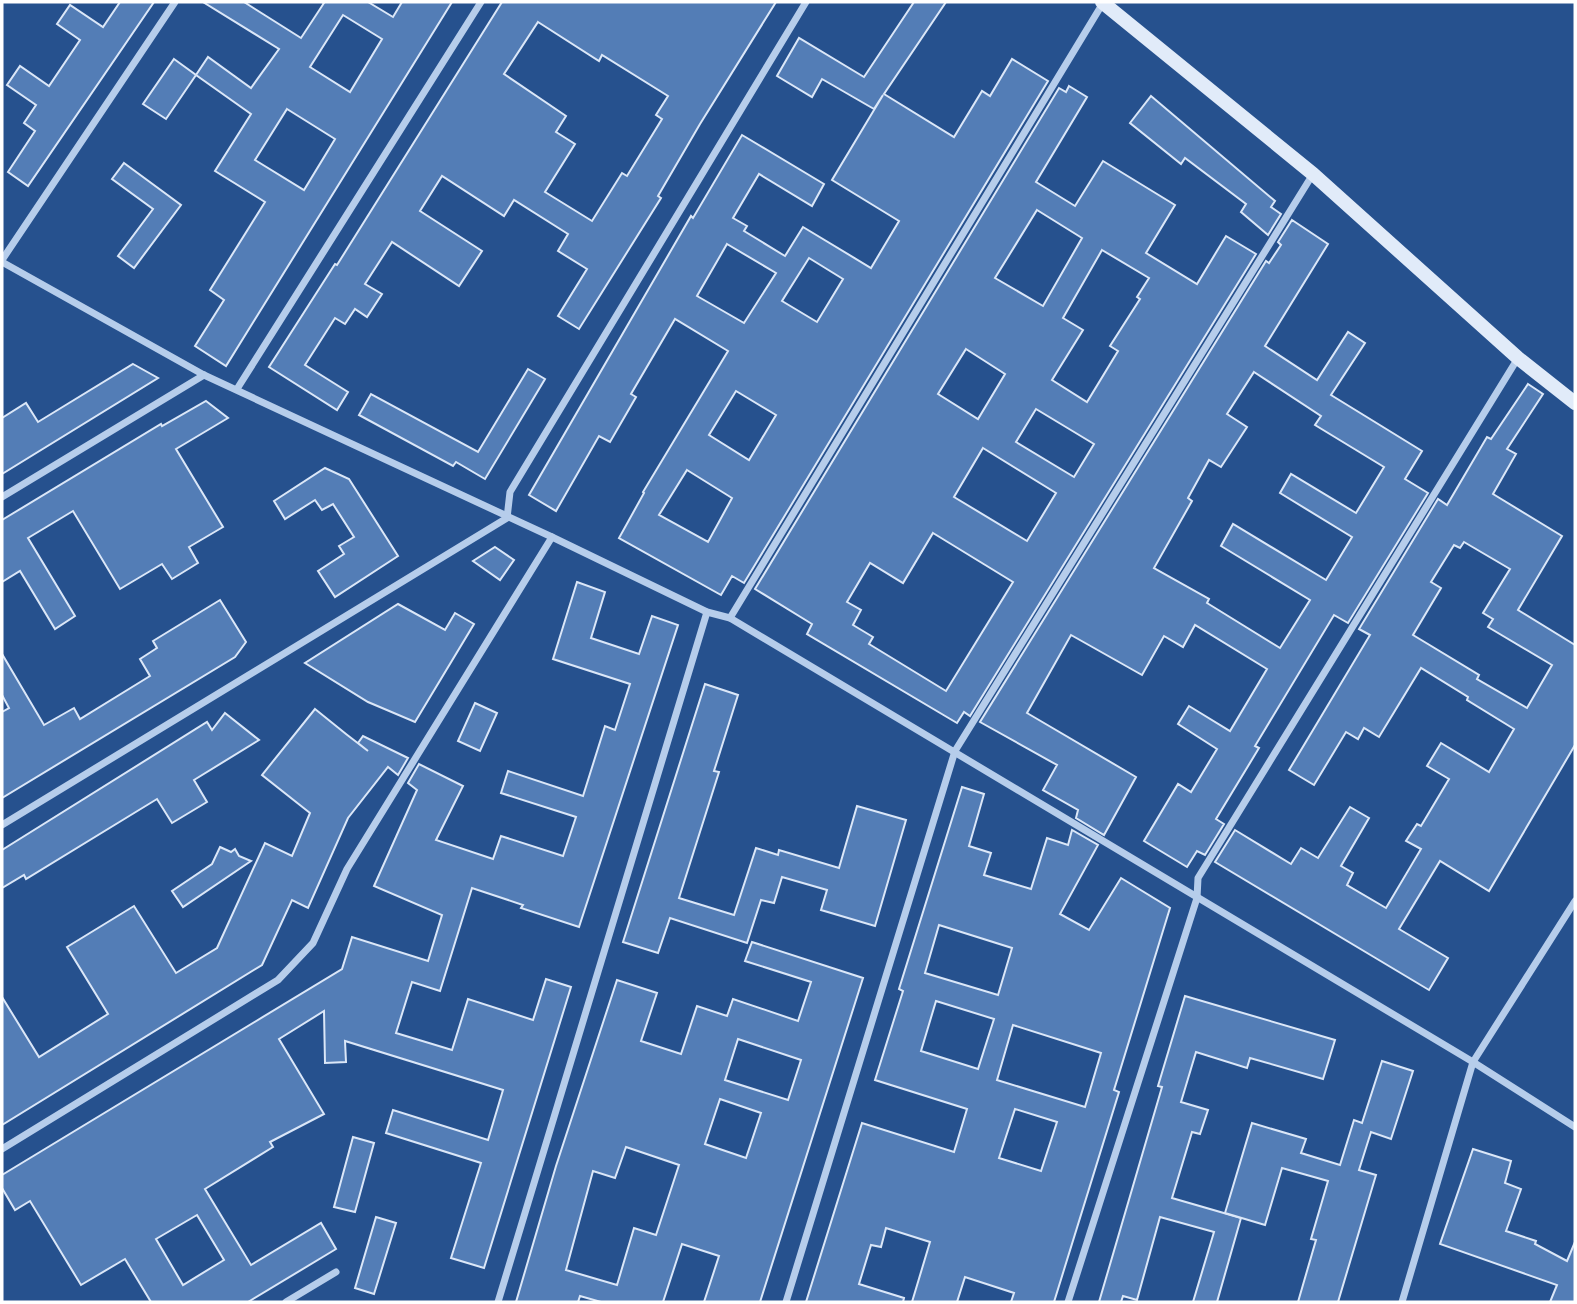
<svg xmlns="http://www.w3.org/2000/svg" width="1577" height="1304" viewBox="0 0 1577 1304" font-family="Ubuntu,sans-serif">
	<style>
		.building { fill: #537db6; stroke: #dbe7f8; stroke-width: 2; fill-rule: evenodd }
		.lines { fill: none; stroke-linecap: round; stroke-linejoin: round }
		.street { stroke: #b6cdeb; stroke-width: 7 }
		.secondary { stroke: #e1ebf9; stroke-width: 14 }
	</style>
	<rect width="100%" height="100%" fill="#26518e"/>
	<g class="building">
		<path d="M120 2H154L28 186 8 172 35 131 24 123 36 105 7 85 20 66 49 86 80 40 57 24 70 5 103 27Z"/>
		<path d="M203 2H244L301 38 324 3 322 2H368L393 17 402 2H452L226 366 195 346 224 300 210 290 265 202 215 171 251 114 196 75 208 57 251 88 279 49ZM343 15 382 39 350 92 310 67ZM287 109 335 139 304 190 255 160Z"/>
		<path d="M502 2H776L700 124 658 196 661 198 579 329 558 316 587 269 558 251 568 234 514 200 504 216 442 176 420 211 482 251 459 286 392 242 365 284 382 294 367 317 355 309 345 324 335 318 305 365 348 392 337 410 269 367 335 264 337 265ZM538 22 599 61 602 55 668 96 656 115 662 119 627 176 622 173 592 221 545 192 575 144 556 132 566 116 504 74Z"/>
		<path d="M914 2H946L884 94 954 137 982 91 990 96 1012 59 1048 81 744 583 732 576 721 595 619 538 644 493 643 492 728 351 675 319 631 394 636 397 610 442 599 436 556 511 529 495 691 216 693 218 742 135 824 184 812 206 759 174 733 218 747 226 744 231 785 256 803 227 871 268 899 221 832 180 883 95 874 109 822 79 812 97 777 76 799 38 864 77ZM727 244 776 273 744 323 697 296ZM809 258 843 279 817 322 782 301ZM736 391 776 415 749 460 709 435ZM687 470 732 498 708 542 659 515Z"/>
		<path d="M174 59 196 75 166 119 143 104Z"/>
		<path d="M1069 86 1087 97 1036 182 1075 206 1103 161 1175 205 1146 253 1197 284 1226 236 1256 254 970 716 964 712 957 723 807 634 812 624 755 589 1059 88 1066 92ZM1037 210 1082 238 1043 306 995 278ZM1102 250 1149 278 1137 297 1140 299 1110 346 1118 351 1087 402 1052 380 1083 330 1063 318ZM966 349 1005 374 978 419 938 394ZM1036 409 1094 444 1074 477 1016 442ZM983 448 1056 493 1027 541 954 497ZM933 533 1013 582 946 691 869 644 873 637 853 625 861 610 847 602 870 563 903 583Z"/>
		<path d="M1151 96 1275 201 1271 207 1281 214 1268 235 1241 212 1246 204 1185 158 1181 164 1130 123Z"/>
		<path d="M124 163 181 205 134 268 118 256 153 209 112 179Z"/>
		<path d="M1292 220 1328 244 1265 346 1317 380 1348 332 1365 343 1331 395 1422 451 1405 479 1428 493 1348 623 1334 615 1255 746 1259 748 1216 819 1224 824 1205 855 1197 851 1187 867 1144 841 1178 784 1191 792 1217 749 1178 724 1189 706 1230 731 1267 669 1195 625 1183 647 1164 636 1142 675 1071 635 1027 713 1136 777 1104 835 1076 818 1078 810 1043 790 1057 765 980 722 1266 261 1269 263 1281 245 1278 242ZM1254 372 1321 416 1315 425 1384 467 1356 513 1291 474 1280 493 1352 537 1326 580 1233 524 1221 546 1310 600 1280 648 1207 603 1209 599 1154 568 1192 501 1188 498 1209 460 1221 467 1247 427 1227 414Z"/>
		<path d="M133 364 158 378 2 474V418L26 403 38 422Z"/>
		<path d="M528 369 545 379 485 479 456 462 453 466 359 415 371 394 478 452Z"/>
		<path d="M1528 384 1543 394 1507 449 1516 454 1493 494 1562 536 1518 610 1575 645V745L1489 891 1440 861 1399 929 1448 958 1429 990 1215 862 1235 830 1291 864 1301 848 1318 858 1350 807 1369 818 1341 866 1353 873 1347 885 1386 908 1421 849 1406 841 1417 824 1421 826 1449 779 1427 766 1441 743 1489 772 1514 729 1467 700 1468 697 1421 668 1379 737 1364 728 1358 739 1346 732 1314 785 1289 770 1370 635 1359 629 1438 499 1447 505 1487 437 1491 439ZM1464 542 1510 569 1483 613 1493 619 1488 627 1552 665 1527 708 1477 679 1479 675 1413 635 1441 588 1431 582 1454 545 1460 548Z"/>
		<path d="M206 401 228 418 176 449 223 527 189 547 198 563 172 579 162 564 120 589 73 511 28 538 75 616 55 629 20 571 2 582V520L161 424 162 426Z"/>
		<path d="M325 468 349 479 398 556 335 597 318 571 344 554 339 546 354 537 333 504 322 510 315 500 285 519 274 501Z"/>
		<path d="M495 547 514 560 500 580 473 561Z"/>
		<path d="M577 582 605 592 591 638 639 654 652 616 678 625 579 927 521 908 523 905 472 888 440 991 412 982 396 1033 452 1050 468 999 533 1020 546 979 571 987 484 1268 451 1258 481 1163 386 1133 393 1110 488 1140 503 1090 345 1041 346 1062 325 1063 324 1011 279 1039 324 1114 270 1142 273 1147 205 1189 251 1265 321 1223 336 1249 248 1302H151L125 1259 81 1285 30 1201 15 1210 2 1188V1175L342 969 352 937 428 961 442 915 374 886 417 790 408 783 419 764 463 786 436 840 493 859 501 836 563 856 576 817 501 793 508 771 583 796 605 726 615 730 630 684 553 659ZM197 1215 224 1260 183 1285 156 1239Z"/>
		<path d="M220 600 246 642 235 657 2 798V712L9 708 2 695V654L44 725 74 708 80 719 150 676 140 659 157 648 153 641Z"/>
		<path d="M398 604 445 630 455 613 474 624 415 722 368 702 305 663Z"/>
		<path d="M705 684 738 695 714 771 719 772 679 898 734 915 756 848 778 855 779 850 839 868 857 806 906 820 875 926 821 910 827 890 782 877 774 903 761 900 747 943 670 918 658 953 623 942Z"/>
		<path d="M475 703 497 713 480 751 458 741Z"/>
		<path d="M315 709 346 734 368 751 358 743 363 736 408 758 398 775 388 767 348 818 308 908 292 900 262 965 2 1125V997L39 1057 108 1014 67 947 134 906 176 973 217 948 265 843 292 856 310 813 262 775Z"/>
		<path d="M225 713 259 740 194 780 207 802 172 823 157 799 26 879 24 875 2 888V850L207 722 212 730Z"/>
		<path d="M962 787 984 794 969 846 991 853 984 875 1031 889 1047 838 1068 845 1072 830 1098 845 1060 914 1089 930 1121 878 1170 908 1114 1090 1119 1092 1054 1302H1011L1014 1293 965 1277 957 1302H912L930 1242 886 1228 881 1247 871 1245 859 1284 904 1298 903 1302H806L862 1123 954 1152 967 1109 875 1080 903 991 899 989ZM939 925 1012 948 998 995 925 973ZM936 1001 994 1019 978 1069 921 1051ZM1013 1025 1101 1053 1085 1107 997 1080ZM1015 1109 1057 1122 1041 1171 999 1158Z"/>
		<path d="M220 847 231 852 235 849 239 856 251 861 183 907 172 891 212 864Z"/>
		<path d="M752 942 863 978 760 1302H704L719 1256 682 1244 663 1302H601L580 1296 578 1302H516L556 1166 617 980 657 993 641 1041 681 1054 697 1006 727 1016 733 999 798 1021 811 982 745 961ZM738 1039 801 1060 788 1100 725 1080ZM720 1099 761 1113 746 1158 705 1144ZM626 1147 679 1165 656 1235 634 1228 617 1285 566 1270 593 1171 615 1178Z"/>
		<path d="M1185 996 1335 1040 1323 1079 1250 1058 1247 1068 1196 1052 1181 1102 1208 1110 1200 1134 1192 1132 1172 1198 1241 1218 1217 1302H1193L1214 1232 1160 1217 1137 1300 1123 1296 1121 1302H1099L1162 1087 1158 1086Z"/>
		<path d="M1382 1061 1413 1071 1391 1139 1371 1132 1359 1170 1376 1175 1338 1302H1298L1316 1240 1311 1239 1328 1181 1282 1168 1265 1225 1225 1213 1252 1123 1306 1139 1301 1153 1340 1165 1354 1120 1362 1123Z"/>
		<path d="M353 1137 374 1143 355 1212 334 1207Z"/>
		<path d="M1473 1149 1511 1161 1505 1183 1521 1189 1506 1231 1536 1241 1535 1244 1567 1261 1575 1242V1302H1550L1557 1285 1440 1244Z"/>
		<path d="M376 1217 396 1223 374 1294 355 1288Z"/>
	</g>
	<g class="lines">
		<g class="street">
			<path d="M2 260 175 2"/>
			<path d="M2 262 204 375 552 537 707 612 730 618 1473 1062 1575 1127"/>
			<path d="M237 389 481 2"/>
			<path d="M2 497 204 375"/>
			<path d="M730 618 1103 3"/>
			<path d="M2 825 507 518 510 492 806 2"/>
			<path d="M2 1149 278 980 313 943 347 869 552 537"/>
			<path d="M286 1302 336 1272"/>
			<path d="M498 1302 707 612"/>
			<path d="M786 1302 955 751 1313 174"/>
			<path d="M1068 1302 1197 898 1198 878 1518 358"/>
			<path d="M1402 1302 1473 1062 1575 901"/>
		</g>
		<path class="secondary" d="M1102 2 1313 174 1518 358 1575 403"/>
	</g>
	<rect width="1577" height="1304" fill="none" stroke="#ffffff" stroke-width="7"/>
</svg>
